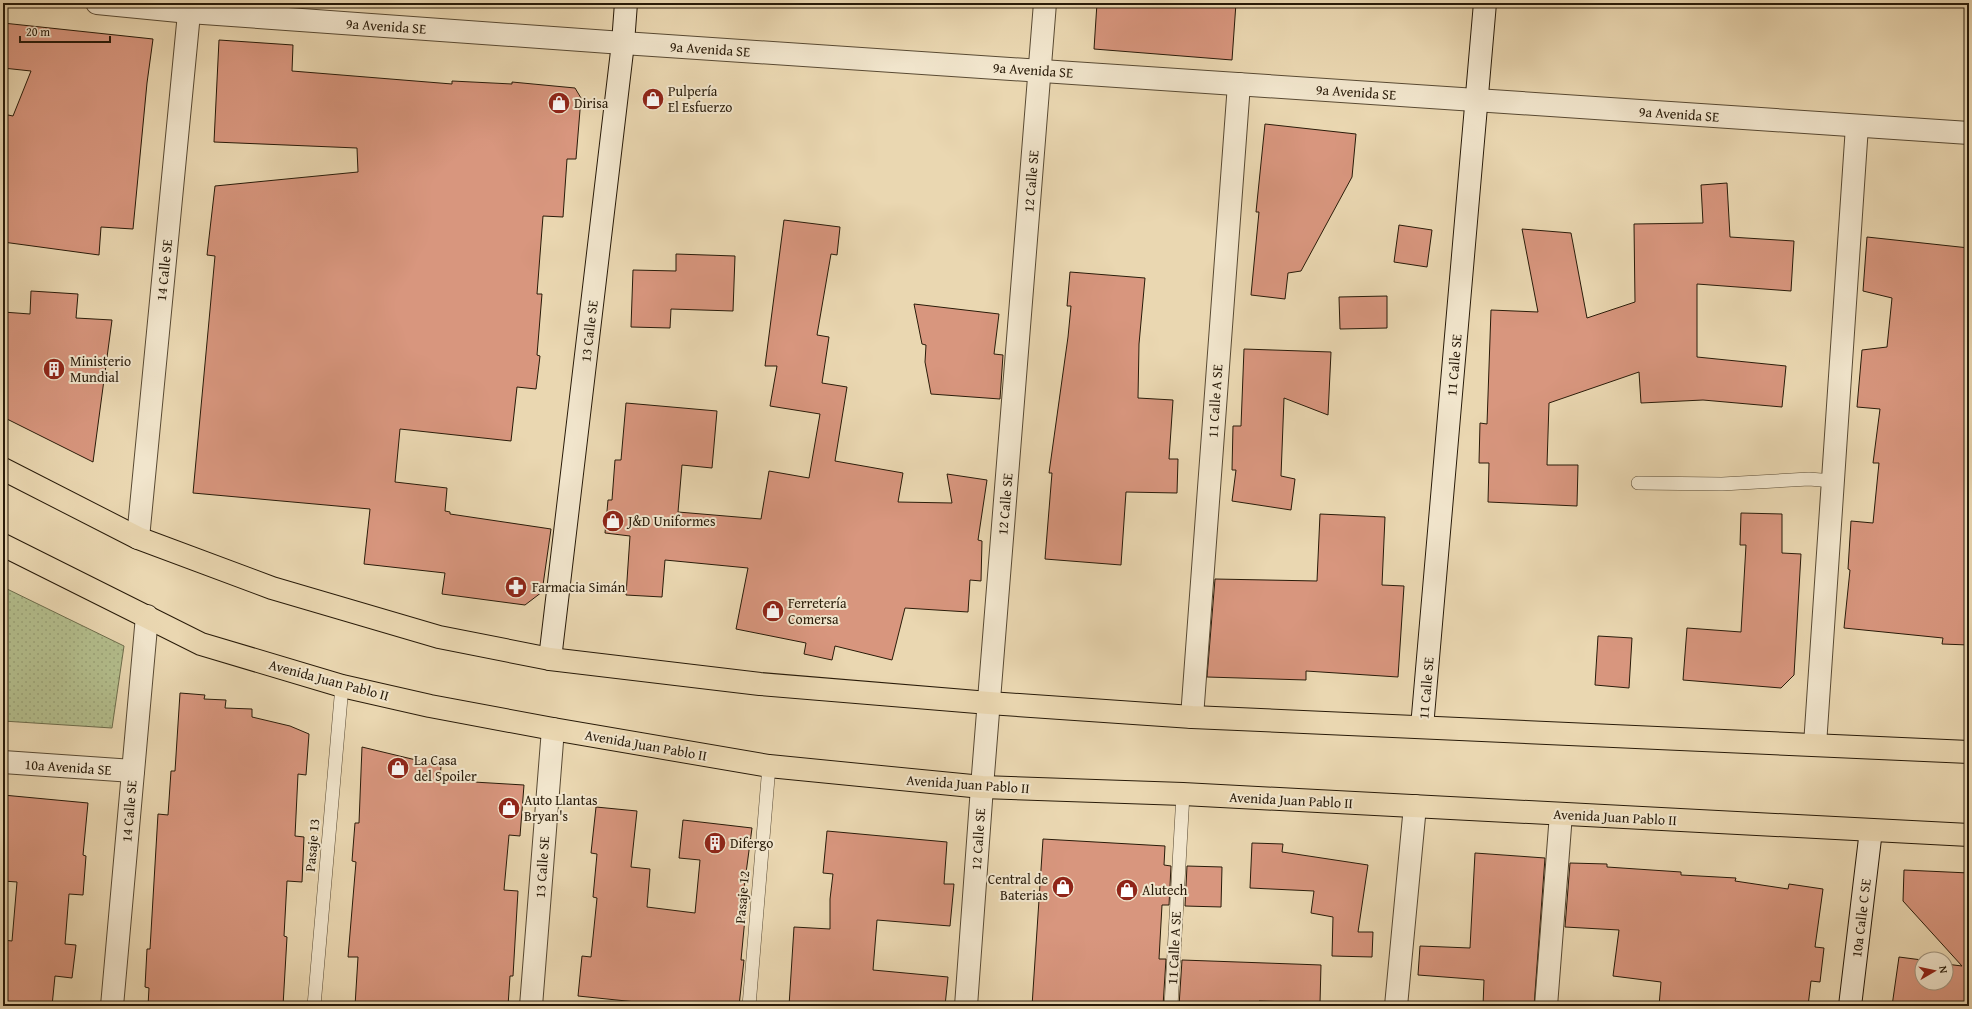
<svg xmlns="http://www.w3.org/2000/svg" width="1972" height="1009" viewBox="0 0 1972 1009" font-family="'Gentium Book Plus',serif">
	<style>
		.park { fill: url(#park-dots); stroke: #6e6d4c }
		.building { fill: #d8967e; stroke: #291b09 }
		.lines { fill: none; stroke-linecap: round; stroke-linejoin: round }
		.lane-casing { stroke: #594a33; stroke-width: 14 }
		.street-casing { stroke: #594a33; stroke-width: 24 }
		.secondary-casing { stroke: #291b09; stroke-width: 24 }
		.highway-casing { stroke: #291b09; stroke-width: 24 }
		.lane { stroke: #f1e5cc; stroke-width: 13 }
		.street { stroke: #f1e5cc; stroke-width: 22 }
		.secondary { stroke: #f1e5cc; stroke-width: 22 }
		.highway { stroke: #ead7b1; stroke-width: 22 }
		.labels { text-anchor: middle; stroke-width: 4; stroke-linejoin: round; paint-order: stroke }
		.street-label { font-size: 14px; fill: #291b09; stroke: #f1e5cc }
		.poi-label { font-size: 14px; fill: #291b09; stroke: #f1e5cc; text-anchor: start }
	</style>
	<defs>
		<pattern id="park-dots" width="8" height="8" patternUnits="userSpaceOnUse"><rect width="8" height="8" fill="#b4bf8e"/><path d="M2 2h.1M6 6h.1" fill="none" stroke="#9ba479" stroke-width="1.8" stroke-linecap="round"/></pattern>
	</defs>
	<rect width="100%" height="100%" fill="#ead7b1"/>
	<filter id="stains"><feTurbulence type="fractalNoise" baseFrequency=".005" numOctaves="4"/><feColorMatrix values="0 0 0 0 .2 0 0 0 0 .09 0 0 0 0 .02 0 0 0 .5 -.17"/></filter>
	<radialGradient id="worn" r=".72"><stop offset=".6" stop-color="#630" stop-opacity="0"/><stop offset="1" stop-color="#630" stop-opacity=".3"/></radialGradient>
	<path class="park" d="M3 587 124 646 112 728 3 721Z"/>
	<g class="building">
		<path d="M1097 3H1236L1232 60 1094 49Z"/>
		<path d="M3 23 153 39 147 83 133 229 101 227 99 255 3 242V114L13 116 31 71 3 68Z"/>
		<path d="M219 40 293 45 292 71 452 84V81L512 84V82L575 88 581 98 576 159H567L563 217 543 216 537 294H542L537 355 540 356 536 389 517 387 511 441 400 429 395 482 447 488 445 511 450 512V514L551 529 542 592 525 605 442 594 445 573 364 564 370 509 193 493 215 256 207 255 215 186 358 172 357 148 214 142Z"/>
		<path d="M1265 124 1356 134 1352 177 1301 271 1288 273 1285 299 1251 295 1259 212H1256Z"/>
		<path d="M1727 183 1730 237 1794 241 1791 291 1697 284V357L1786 366 1782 407 1703 400 1641 403 1639 372 1549 403 1547 465H1578L1577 506 1488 502 1489 463H1479L1480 423 1487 424 1491 310 1538 312 1522 229 1571 233 1587 318 1635 302 1634 224 1703 223 1701 185Z"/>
		<path d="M784 220 840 227 837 255 831 254 817 335 829 337 822 383 847 387 835 461 903 473 898 502 952 503 947 474 987 480 978 540 982 541 981 581 970 580 968 612 905 608 892 660 835 646 832 660 804 654 806 643 736 629 748 568 665 560 662 597 626 595 630 536 605 533 608 500H612L615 460H621L626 403 717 411 712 468 682 465 678 512 761 519 769 471 809 478 820 414 770 406 777 366H765Z"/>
		<path d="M1399 225 1432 230 1427 267 1394 262Z"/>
		<path d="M1867 237 1969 248V645L1942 644 1943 638 1844 628 1850 570 1848 569 1851 521 1873 523 1879 463H1873L1880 409 1857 407 1862 350 1887 347 1892 298 1863 291Z"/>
		<path d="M676 254 735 256 733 311 671 309 670 328 631 327 633 270 676 271Z"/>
		<path d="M1070 272 1145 278 1139 344 1138 398 1173 400 1169 459H1178L1177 493 1126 492 1121 565 1045 559 1052 473H1049L1068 337 1071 306H1067Z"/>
		<path d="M31 291 78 294 76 318 112 320 93 462 3 417V312L30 314Z"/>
		<path d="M1387 296V328L1340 329 1339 297Z"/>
		<path d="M914 304 999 314 994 354 1003 355 1000 399 931 394 925 362 926 345 922 344Z"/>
		<path d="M1244 349 1331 352 1328 415 1284 398 1281 476 1295 479 1291 510 1232 501 1236 470H1232L1233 426H1241Z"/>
		<path d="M1741 513 1782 514V553L1801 554 1794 675 1781 688 1683 680 1687 628 1741 632 1746 545H1740Z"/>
		<path d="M1320 514 1385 517 1382 585 1404 586 1398 677 1306 671V680L1207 677 1215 579 1317 581Z"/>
		<path d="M1598 636 1632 638 1629 688 1595 685Z"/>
		<path d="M180 693 205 695 204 699 226 700 225 708 252 709V717L290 726 309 734 306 775 298 774 295 836 304 837 302 882 287 881 284 936 287 937 283 1006H148L149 988 145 987 147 949H150L158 814 168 815 171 771H175Z"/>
		<path d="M362 747 441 766 440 780 524 785 520 836 509 835 504 890 518 891 513 976H510L508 1006H355L358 957H348L356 862 352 861 355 823H359Z"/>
		<path d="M3 795 88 803 83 855 86 856 83 895 69 894 65 944 76 945 72 978 55 976 52 1006H3V940L12 941 17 882 3 881Z"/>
		<path d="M596 807 637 811 631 867 650 869 647 907 695 913 700 860 679 858 683 820 752 828 740 918H745L741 960H744L739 1006H675L578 996 582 956 591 957 597 898 593 897 597 854 591 853Z"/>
		<path d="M827 831 947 842 944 884H954L950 926 877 920 873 970 948 977 945 1006H789L794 927 830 929V899L833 874 823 873Z"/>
		<path d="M1043 839 1165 846 1164 865 1171 866 1169 905H1162L1159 959H1166L1163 1006H1032Z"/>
		<path d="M1252 843 1283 844 1282 852 1368 865 1358 932H1373L1372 957 1332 956 1333 917 1311 913 1314 891 1250 888Z"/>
		<path d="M1475 853 1545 858 1534 1006H1483L1484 980 1418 975 1420 946 1470 948Z"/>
		<path d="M1570 863 1607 864V867L1681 872V875L1736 878 1735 881 1788 889 1789 884 1823 889 1815 947 1824 948 1820 982 1811 981 1808 1006H1659L1661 982 1613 976 1619 930 1565 927Z"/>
		<path d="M1187 866 1222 867 1221 907 1185 906Z"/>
		<path d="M1904 870 1969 873 1968 1006H1892L1899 957 1922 960V983H1946V964L1962 966 1903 901Z"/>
		<path d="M1182 960 1321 965 1320 1003 1259 1001V1006H1179Z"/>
	</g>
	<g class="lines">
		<g class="lane-casing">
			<g id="lane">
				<path d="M1638 483 1722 484 1809 479 1833 481"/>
				<path d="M314 1006 342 686"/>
				<path d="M749 1006 769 766"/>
				<path d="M1171 1006 1183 794"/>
			</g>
		</g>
		<g class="street-casing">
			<g id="street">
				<path d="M97 3 189 12 623 43 1969 133"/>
				<path d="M138 538 190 3"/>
				<path d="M1192 717 1239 84"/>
				<path d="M1815 745 1857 126"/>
				<path d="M3 762 133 771"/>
				<path d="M112 1006 147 616"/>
				<path d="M531 1006 553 729"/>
				<path d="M966 1006 982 787 1045 3"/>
				<path d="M1396 1006 1415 806"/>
				<path d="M1546 1006 1561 814"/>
			</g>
		</g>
		<g class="secondary-casing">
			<g id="secondary">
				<path d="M550 659 623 43 626 3"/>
				<path d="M1422 727 1485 3"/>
				<path d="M1850 1006 1871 830"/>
			</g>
		</g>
		<g class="highway-casing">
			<g id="highway">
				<path d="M3 469 138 538 272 588 439 637 550 659 760 684 989 703 1192 717 1969 752"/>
				<path d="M3 545 201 644 342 686 430 706 553 729 769 766 982 787 1183 794 1969 835"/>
			</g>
		</g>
		<use href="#lane" class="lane"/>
		<use href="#street" class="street"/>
		<use href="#secondary" class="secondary"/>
		<use href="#highway" class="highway"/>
	</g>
	<defs>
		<g id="shop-disc" transform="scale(1.15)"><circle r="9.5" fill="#8f2418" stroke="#f1e5cc"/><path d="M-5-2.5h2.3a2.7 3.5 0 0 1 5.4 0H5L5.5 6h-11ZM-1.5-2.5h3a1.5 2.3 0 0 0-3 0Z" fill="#fff"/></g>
		<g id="building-disc" transform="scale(1.15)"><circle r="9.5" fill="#8f2418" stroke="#f1e5cc"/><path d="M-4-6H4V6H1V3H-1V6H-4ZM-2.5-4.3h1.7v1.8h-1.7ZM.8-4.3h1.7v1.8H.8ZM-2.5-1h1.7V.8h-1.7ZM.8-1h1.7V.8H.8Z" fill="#fff"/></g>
		<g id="pharmacy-disc" transform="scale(1.15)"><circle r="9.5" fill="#8f2418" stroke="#f1e5cc"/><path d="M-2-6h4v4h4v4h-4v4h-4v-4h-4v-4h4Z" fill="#fff"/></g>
	</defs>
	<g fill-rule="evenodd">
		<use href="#shop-disc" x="653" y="99"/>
		<use href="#shop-disc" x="559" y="103"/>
		<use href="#building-disc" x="54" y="369"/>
		<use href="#shop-disc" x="613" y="521"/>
		<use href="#pharmacy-disc" x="516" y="587"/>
		<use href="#shop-disc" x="773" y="611"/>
		<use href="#shop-disc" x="398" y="768"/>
		<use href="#shop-disc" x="509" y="808"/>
		<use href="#building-disc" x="715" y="843"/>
		<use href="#shop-disc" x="1063" y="887"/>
		<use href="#shop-disc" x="1127" y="890"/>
	</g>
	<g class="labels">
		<g class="street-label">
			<text transform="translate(386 26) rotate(4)" y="5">9a Avenida SE</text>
			<text transform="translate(710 49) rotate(4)" y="5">9a Avenida SE</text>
			<text transform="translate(1033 70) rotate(4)" y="5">9a Avenida SE</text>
			<text transform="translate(1356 92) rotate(4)" y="5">9a Avenida SE</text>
			<text transform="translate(1679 114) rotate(4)" y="5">9a Avenida SE</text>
			<text transform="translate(1031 181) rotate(-85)" y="5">12 Calle SE</text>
			<text transform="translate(164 270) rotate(-84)" y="5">14 Calle SE</text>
			<text transform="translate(589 331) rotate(-83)" y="5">13 Calle SE</text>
			<text transform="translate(1454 365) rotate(-85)" y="5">11 Calle SE</text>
			<text transform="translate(1215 401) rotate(-86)" y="5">11 Calle A SE</text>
			<text transform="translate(1005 504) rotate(-85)" y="5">12 Calle SE</text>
			<text transform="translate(329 680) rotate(15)" y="5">Avenida Juan Pablo II</text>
			<text transform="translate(1426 688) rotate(-85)" y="5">11 Calle SE</text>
			<text transform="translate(646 745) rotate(10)" y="5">Avenida Juan Pablo II</text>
			<text transform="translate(68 767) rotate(4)" y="5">10a Avenida SE</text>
			<text transform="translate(968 784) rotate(4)" y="5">Avenida Juan Pablo II</text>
			<text transform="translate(1291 800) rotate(3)" y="5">Avenida Juan Pablo II</text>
			<text transform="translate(129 811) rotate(-85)" y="5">14 Calle SE</text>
			<text transform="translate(1615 817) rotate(3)" y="5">Avenida Juan Pablo II</text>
			<text transform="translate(978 839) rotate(-86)" y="5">12 Calle SE</text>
			<text transform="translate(312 845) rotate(-85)" y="5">Pasaje 13</text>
			<text transform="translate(542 867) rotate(-86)" y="5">13 Calle SE</text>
			<text transform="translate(742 897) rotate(-85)" y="5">Pasaje 12</text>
			<text transform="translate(1861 918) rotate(-83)" y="5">10a Calle C SE</text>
			<text transform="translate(1174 948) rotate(-87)" y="5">11 Calle A SE</text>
		</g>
		<g class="poi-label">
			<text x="668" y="96">Pulpería<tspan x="668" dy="16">El Esfuerzo</tspan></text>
			<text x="574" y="108">Dirisa</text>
			<text x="70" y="366">Ministerio<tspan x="70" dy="16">Mundial</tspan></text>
			<text x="628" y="526">J&amp;D Uniformes</text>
			<text x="532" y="592">Farmacia Simán</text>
			<text x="788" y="608">Ferretería<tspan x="788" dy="16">Comersa</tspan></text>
			<text x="414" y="765">La Casa<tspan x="414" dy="16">del Spoiler</tspan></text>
			<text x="524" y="805">Auto Llantas<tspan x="524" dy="16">Bryan's</tspan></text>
			<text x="730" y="848">Difergo</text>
			<text x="1048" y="884" text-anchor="end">Central de<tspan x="1048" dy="16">Baterias</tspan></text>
			<text x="1142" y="895">Alutech</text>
		</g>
	</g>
	<rect width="1972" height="1009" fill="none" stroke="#ead7b1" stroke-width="16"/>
	<rect x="4" y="4" width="1964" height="1001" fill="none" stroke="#291b09" stroke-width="2"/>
	<rect x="8" y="8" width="1956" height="993" fill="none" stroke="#291b09"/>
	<g transform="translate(1934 971) rotate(81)"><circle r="19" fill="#f1e5cc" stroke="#a1947e"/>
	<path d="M0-3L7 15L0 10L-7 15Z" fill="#8f2418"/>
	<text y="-6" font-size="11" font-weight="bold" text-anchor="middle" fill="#291b09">N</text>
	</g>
	<path d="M20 36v6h90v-6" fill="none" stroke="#291b09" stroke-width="2"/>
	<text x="26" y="36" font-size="12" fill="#291b09" stroke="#f1e5cc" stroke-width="3" paint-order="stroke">20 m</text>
	<rect width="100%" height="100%" filter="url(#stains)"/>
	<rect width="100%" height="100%" fill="url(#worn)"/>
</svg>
